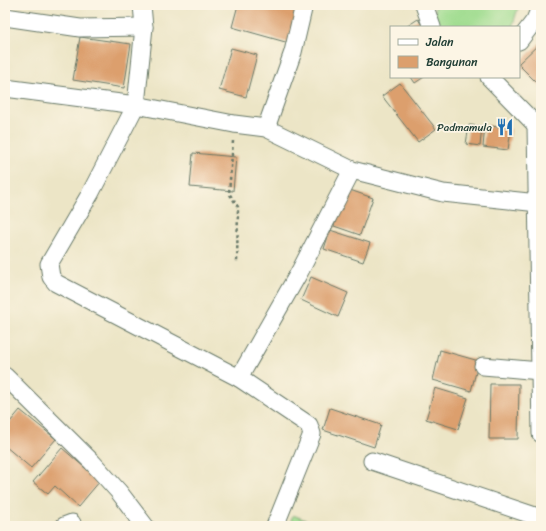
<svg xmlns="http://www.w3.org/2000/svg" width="546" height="531" viewBox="0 0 546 531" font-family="Sriracha,sans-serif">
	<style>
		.green { fill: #a1dd91; stroke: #608d62 }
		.building { fill: #dc9f6d }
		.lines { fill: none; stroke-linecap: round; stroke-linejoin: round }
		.street-casing { stroke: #677867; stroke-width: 19 }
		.path { stroke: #677867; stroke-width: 2.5; stroke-dasharray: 3 3; stroke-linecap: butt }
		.street { stroke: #fff; stroke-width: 17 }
		.labels { text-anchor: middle; stroke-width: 3.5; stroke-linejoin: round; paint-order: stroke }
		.poi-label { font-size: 11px; fill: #1f3d34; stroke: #fcf5e5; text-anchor: end }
	</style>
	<rect width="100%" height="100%" fill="#fcf5e5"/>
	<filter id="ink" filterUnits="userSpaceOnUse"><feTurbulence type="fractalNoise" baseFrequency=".025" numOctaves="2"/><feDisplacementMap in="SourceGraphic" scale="8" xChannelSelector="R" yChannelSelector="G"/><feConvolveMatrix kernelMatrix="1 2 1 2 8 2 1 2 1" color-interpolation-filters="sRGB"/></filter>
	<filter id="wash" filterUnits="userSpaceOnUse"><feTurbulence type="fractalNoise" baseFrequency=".012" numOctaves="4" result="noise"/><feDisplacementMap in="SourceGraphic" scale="16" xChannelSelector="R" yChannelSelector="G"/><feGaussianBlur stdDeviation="0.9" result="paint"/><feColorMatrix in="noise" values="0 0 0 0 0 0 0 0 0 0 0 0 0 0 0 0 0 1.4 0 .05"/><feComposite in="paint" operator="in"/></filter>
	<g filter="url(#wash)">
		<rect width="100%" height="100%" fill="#ece5c6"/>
		<g class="green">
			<path d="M435 5H519L512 27H444L435 18Z"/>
			<path d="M293 515 320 526H289Z"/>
		</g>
		<g id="blocks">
			<g class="building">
				<path d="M238 5H289L299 8 289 43 232 27Z"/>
				<path d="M418 19 423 27H406Z"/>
				<path d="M80 37 131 44 124 88 73 80Z"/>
				<path d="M541 42V87L519 65V63Z"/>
				<path d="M231 48 257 55 246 97 219 90Z"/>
				<path d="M411 77H424L415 83Z"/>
				<path d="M400 83 436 129 418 142 382 96Z"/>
				<path d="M469 125 482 126 480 146 466 144Z"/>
				<path d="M485 125 511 129 508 150 483 147Z"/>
				<path d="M193 153 236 157 233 191 190 187Z"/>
				<path d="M347 189 373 198 360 235 334 226Z"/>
				<path d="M330 230 370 243 363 262 324 249Z"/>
				<path d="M311 277 348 293 338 317 301 300Z"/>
				<path d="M440 350 479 361 471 391 433 380Z"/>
				<path d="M490 384H519L518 439H489Z"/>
				<path d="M435 388 468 398 458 429 426 419Z"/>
				<path d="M330 408 381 425 374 447 323 430Z"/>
				<path d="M20 410 56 439 31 468 5 446V428Z"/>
				<path d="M62 448 100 481 78 507 55 486 48 494 33 482Z"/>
			</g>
		</g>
	</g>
	<g filter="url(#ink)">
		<use href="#blocks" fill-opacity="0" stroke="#677867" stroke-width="1"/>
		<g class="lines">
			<g class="street-casing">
				<g id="street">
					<path d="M142 5 144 27 136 105 90 194 49 264 51 277 56 283 239 378"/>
					<path d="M424 5 432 27"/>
					<path d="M5 17 80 28 144 27"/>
					<path d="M519 41 535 20 541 5"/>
					<path d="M489 77 536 125"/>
					<path d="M5 88 136 105 234 124 266 128 352 170 443 193 538 203"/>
					<path d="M536 125 541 434"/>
					<path d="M266 128 293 52 304 5"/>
					<path d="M483 366 540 371"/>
					<path d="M5 376 92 462 119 492 145 526"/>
					<path d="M372 461 541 518"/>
					<path d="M64 526 72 523"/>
					<path d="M275 526 312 434 309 425 239 378 300 271 352 170"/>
				</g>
			</g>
			<path class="path" d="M233 141 229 193 238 207 237 264"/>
			<use href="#street" class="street"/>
		</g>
	</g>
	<defs>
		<g id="restaurant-bare" transform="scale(1.38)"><path d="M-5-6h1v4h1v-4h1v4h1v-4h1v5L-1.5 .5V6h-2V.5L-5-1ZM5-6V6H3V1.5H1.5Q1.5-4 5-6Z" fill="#1f6fb2" stroke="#fcf5e5" stroke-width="2.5" paint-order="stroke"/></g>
	</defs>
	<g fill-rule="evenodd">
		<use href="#restaurant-bare" x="505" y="127"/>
	</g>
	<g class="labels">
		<g class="poi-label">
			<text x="492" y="131">Padmamula</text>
		</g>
	</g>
	<rect width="546" height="531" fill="none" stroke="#fcf5e5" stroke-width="20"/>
	<rect x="390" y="26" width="130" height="52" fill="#fcf5e5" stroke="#a4ab9e"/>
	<rect x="398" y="39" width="20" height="6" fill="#ffffff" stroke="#a4ab9e"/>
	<text x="426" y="46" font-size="12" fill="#1f3d34">Jalan</text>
	<rect x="398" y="56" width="20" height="12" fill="#dc9f6d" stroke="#a4ab9e"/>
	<text x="426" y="66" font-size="12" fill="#1f3d34">Bangunan</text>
</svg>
